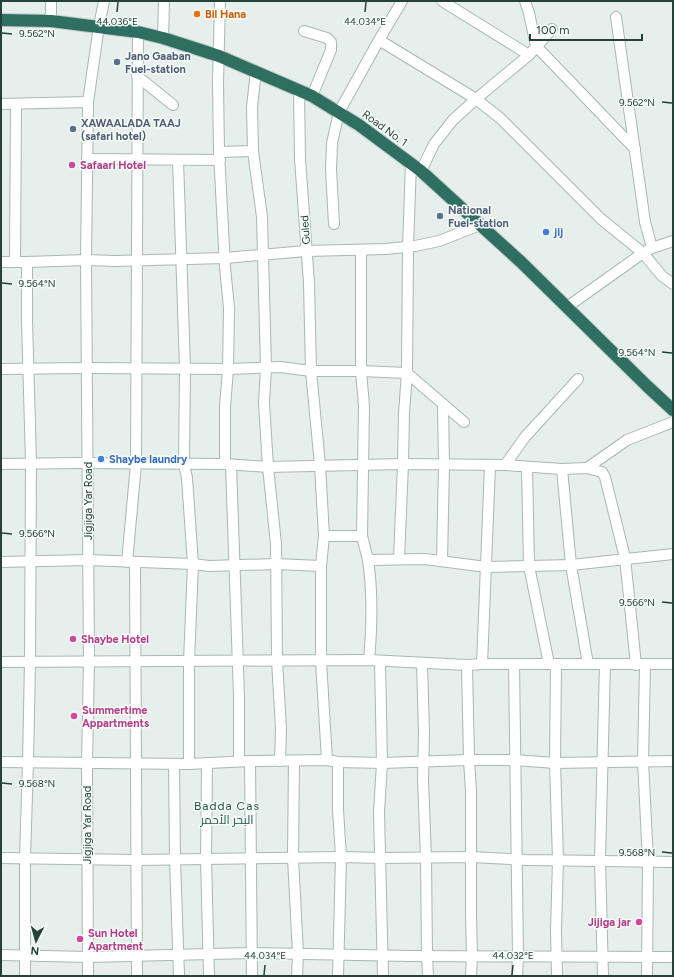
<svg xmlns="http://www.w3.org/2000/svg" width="674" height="977" viewBox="0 0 674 977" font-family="Figtree,Cairo,sans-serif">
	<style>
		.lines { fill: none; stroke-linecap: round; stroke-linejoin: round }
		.minor-casing { stroke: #a8b8b2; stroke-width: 12 }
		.highway-casing { stroke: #c2cac8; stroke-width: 14 }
		.minor { stroke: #fff; stroke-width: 10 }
		.highway { stroke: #2f6f62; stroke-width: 12 }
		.ticks { fill: none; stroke: #24423a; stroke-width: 1.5 }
		.food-dot { fill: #e8710a; stroke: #f7fbf9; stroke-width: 1.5 }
		.service-dot { fill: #5c6f8a; stroke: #f7fbf9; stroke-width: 1.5 }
		.hotel-dot { fill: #d1479c; stroke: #f7fbf9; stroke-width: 1.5 }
		.shop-dot { fill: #3f7fe0; stroke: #f7fbf9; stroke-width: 1.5 }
		.labels { text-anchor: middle; stroke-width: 3; stroke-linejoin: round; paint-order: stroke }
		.food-label { font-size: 11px; font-weight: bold; fill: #c56008; stroke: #f7fbf9; text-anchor: start }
		.service-label { font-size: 11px; font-weight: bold; fill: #4e5e75; stroke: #f7fbf9; text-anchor: start }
		.street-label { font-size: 11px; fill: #24423a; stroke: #f7fbf9 }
		.hotel-label { font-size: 11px; font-weight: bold; fill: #b23c85; stroke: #f7fbf9; text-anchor: start }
		.shop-label { font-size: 11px; font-weight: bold; fill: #366cbe; stroke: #f7fbf9; text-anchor: start }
		.neighbourhood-label { font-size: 12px; letter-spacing: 1px; fill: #1f5548; stroke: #f7fbf9 }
		.ticks-label { font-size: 10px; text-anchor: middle; fill: #24423a; stroke: #f7fbf9; stroke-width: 3; stroke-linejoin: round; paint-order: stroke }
	</style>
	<rect width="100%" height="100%" fill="#e6efeb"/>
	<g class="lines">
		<g class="minor-casing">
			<g id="minor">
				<path d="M220 1 218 83 219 152 225 267 229 308 228 369 225 407V464"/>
				<path d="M442 1 529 55"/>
				<path d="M525 1 529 13 536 46 635 149"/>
				<path d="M616 17 645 222 652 248"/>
				<path d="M51 21V1"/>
				<path d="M304 31 327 38 331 42V50L312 96"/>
				<path d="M163 38 164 1"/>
				<path d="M379 40 476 99 500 118 601 219 643 253 662 276 673 284"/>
				<path d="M256 71 252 107 253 151 262 217 266 367 264 403 268 467 276 544 277 660 281 729 280 761"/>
				<path d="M137 76 173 105"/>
				<path d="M299 90 300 159 309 283 311 371 320 465 324 536 321 566V661L327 760"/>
				<path d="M1 104 88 102"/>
				<path d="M219 152 253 151"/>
				<path d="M87 159 220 160"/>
				<path d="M178 160 185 368 184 464 187 478 193 564 189 662V764"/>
				<path d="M421 171 434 144 453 120 476 99 529 55 552 29"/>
				<path d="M334 224 331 169 332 143 339 112 379 40 402 1"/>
				<path d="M361 250V371L407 373 464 422"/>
				<path d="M1 262H27L86 260 115 261 225 258 306 251 386 249 415 246 439 241 480 225"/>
				<path d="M15 262 16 104"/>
				<path d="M567 307 643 253 652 248 673 241"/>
				<path d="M1 369 87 368 228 369 280 367 311 371H361L364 406 362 536 368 560"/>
				<path d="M1 464 77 463 225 464 268 467 403 464 505 465 562 469 587 468 602 472 605 477 625 558 636 665"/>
				<path d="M231 465 239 696V761"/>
				<path d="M505 465 525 437 578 379"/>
				<path d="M527 467 529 566 549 664"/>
				<path d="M587 468 627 440 673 422"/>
				<path d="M562 469 571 565 588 664"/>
				<path d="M324 536H362"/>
				<path d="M399 559 403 464 404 413 407 373 408 247 411 163"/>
				<path d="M442 561 444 465 443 404"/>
				<path d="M1 562 88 560 193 564 209 566 276 564 321 566"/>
				<path d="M127 562 136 464 138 32"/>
				<path d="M135 562 137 976"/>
				<path d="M369 660C372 627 373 593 368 560L425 559 486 567 571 565 673 554"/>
				<path d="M380 661 382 763 379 812 383 976"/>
				<path d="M1 662 369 660 467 665 482 664H673"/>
				<path d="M422 663 424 733 423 779 426 858 427 956 428 976"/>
				<path d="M482 664 490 466"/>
				<path d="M514 664 518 956 517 976"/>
				<path d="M556 664 555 763 558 860 556 930 557 976"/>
				<path d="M467 665 469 760 471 791V914L472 956 471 976"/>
				<path d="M645 665 643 761 648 861 647 976"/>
				<path d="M250 761 252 976"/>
				<path d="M294 761 293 858 298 954 297 976"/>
				<path d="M1 762 189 764 250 761 327 760 338 762 382 763 469 760H515L555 763 673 761"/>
				<path d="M174 764 175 859 179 976"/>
				<path d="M207 764 206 859 209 976"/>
				<path d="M1 858 137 860 341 857 381 858 471 857 527 860 673 862"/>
				<path d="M1 955 88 957 252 953 409 956 673 957"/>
				<path d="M25 976V859L28 762 30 662 31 463 27 320V262"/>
				<path d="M88 976 87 763 89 661 86 260 88 102 99 26 104 1"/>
				<path d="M338 976 341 857 338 810V762"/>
				<path d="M603 976 600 860 605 664"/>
			</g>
		</g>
		<g class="highway-casing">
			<path id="highway" d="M1 20 51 21 138 32 163 38 219 56 312 96 359 125 421 171 521 262 647 386 673 410"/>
		</g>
		<use href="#minor" class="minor"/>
		<use href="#highway" class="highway"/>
	</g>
	<path class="ticks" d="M117 12 118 2M365 12 366 2M2 33 12 34M662 102 672 103M2 283 12 284M662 352 672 353M2 533 12 534M662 602 672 603M2 783 12 784M662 852 672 853M264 975 265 965M512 975 513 965"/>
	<circle class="food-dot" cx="197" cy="14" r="4"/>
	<g class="service-dot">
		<circle cx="117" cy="62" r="4"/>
		<circle cx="73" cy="129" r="4"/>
		<circle cx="440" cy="216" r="4"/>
	</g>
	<g class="hotel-dot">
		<circle cx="72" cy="165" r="4"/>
		<circle cx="73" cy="639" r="4"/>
		<circle cx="74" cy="716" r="4"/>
		<circle cx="639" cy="922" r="4"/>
		<circle cx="80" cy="939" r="4"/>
	</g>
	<g class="shop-dot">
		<circle cx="546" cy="232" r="4"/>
		<circle cx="101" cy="459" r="4"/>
	</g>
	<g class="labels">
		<g class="food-label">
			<text x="205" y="18">Bil Hana</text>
		</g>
		<g class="service-label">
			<text x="125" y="60">Jano Gaaban<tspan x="125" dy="13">Fuel-station</tspan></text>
			<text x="81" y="127">XAWAALADA TAAJ<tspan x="81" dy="13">(safari hotel)</tspan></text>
			<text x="448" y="214">National<tspan x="448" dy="13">Fuel-station</tspan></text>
		</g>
		<g class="street-label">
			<text transform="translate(385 128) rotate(36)" y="4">Road No. 1</text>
			<text transform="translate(305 230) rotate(-94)" y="4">Guled</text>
			<text transform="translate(88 501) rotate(-90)" y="4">Jigjiga Yar Road</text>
			<text transform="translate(87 825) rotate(-90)" y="4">Jigjiga Yar Road</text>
		</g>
		<g class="hotel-label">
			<text x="80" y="169">Safaari Hotel</text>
			<text x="81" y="643">Shaybe Hotel</text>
			<text x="82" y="714">Summertime<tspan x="82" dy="13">Appartments</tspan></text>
			<text x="631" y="926" text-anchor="end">Jijiga jar</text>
			<text x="88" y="937">Sun Hotel<tspan x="88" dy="13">Apartment</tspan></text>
		</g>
		<g class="shop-label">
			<text x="554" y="236">jij</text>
			<text x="109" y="463">Shaybe laundry</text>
		</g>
		<g class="neighbourhood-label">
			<text x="227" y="810">Badda Cas<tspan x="227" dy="14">البحر الأحمر</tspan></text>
		</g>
	</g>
	<g class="ticks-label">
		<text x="117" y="25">44.036°E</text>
		<text x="365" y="25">44.034°E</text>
		<text x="37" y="37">9.562°N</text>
		<text x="637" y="106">9.562°N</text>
		<text x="37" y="287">9.564°N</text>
		<text x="637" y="356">9.564°N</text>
		<text x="37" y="537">9.566°N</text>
		<text x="637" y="606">9.566°N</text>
		<text x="37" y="787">9.568°N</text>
		<text x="637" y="856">9.568°N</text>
		<text x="265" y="959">44.034°E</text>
		<text x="513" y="959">44.032°E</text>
	</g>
	<rect width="674" height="977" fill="none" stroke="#24423a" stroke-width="4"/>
	<g transform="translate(36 941) rotate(186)" stroke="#f7fbf9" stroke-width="3" paint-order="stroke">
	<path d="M0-3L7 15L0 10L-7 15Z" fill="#24423a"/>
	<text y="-6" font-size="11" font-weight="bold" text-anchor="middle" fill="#24423a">N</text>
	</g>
	<path d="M530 34v6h112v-6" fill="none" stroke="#24423a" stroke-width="2"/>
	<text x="536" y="34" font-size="12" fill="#24423a" stroke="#f7fbf9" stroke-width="3" paint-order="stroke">100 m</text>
</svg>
